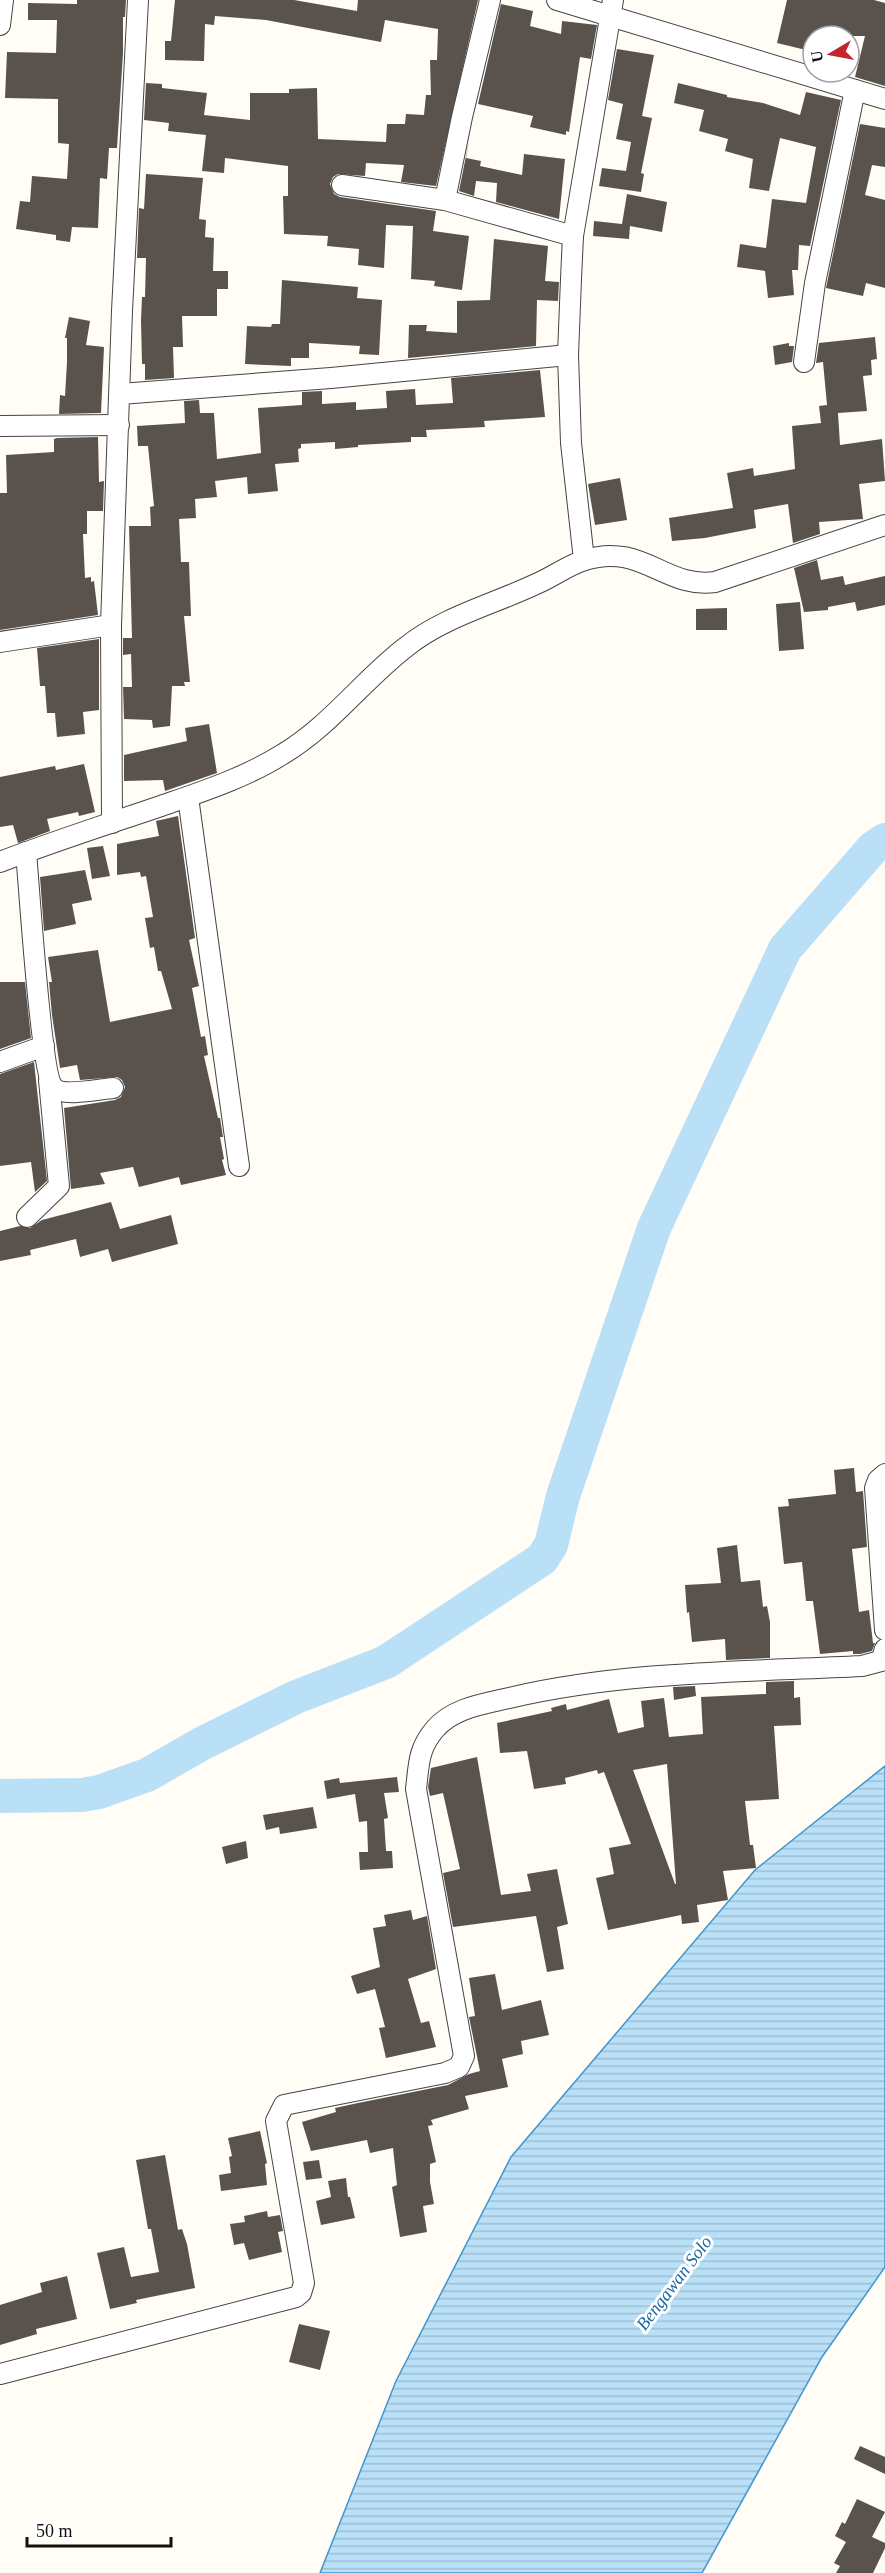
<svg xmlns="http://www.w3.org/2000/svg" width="885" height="2573" viewBox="0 0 885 2573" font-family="'Times New Roman',serif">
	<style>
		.water { fill: url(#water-rules); stroke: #3f96cf; stroke-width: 1.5 }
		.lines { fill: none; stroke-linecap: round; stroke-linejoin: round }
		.river { stroke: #b9e0f7; stroke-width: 34 }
		.building { fill: #5a524d; fill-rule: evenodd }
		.minor-casing { stroke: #444; stroke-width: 22 }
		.minor { stroke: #fff; stroke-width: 20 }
		.labels { text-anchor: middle; stroke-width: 6; stroke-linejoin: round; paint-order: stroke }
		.water-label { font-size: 18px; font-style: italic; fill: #1768a6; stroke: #fff }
	</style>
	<defs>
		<pattern id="water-rules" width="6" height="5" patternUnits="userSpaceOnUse" patternTransform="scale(1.5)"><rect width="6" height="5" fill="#b9e0f7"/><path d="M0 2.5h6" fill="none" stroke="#9ebfd3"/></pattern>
	</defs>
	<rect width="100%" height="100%" fill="#fffdf5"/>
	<path class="water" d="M885 1766V2267L822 2357 702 2573H320L396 2381 511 2157 755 1870Z"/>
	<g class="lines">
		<path class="river" d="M0 1796 82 1795 99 1792 147 1775 203 1743 296 1697 386 1662 542 1559 551 1545 563 1496 654 1228 785 949 873 848 885 840"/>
	</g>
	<g class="building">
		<path d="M77 0H126L125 17H123V53L117 148H109L107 179 100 178 98 228 72 227 70 242 56 240V235L16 229 20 201 30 202 32 176 67 179 69 144 58 143V99L5 98 7 52 56 53 57 20H28V3L77 4Z"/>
		<path d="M175 0H294L357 11 358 0H478L436 186 401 182 404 165 366 163 365 176 338 174 333 177 330 184 334 194 340 197 436 211 433 231 469 236 462 290 434 286 435 281 411 279 413 226 386 225 384 268 358 265 359 249 327 246 328 236 284 234 283 196H288V166L225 158 224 173 202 171 206 135 168 131 169 123 144 120 146 83 162 84V88L207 93 204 115 250 120V93H289V89L317 88 318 139 386 142 387 124H405L406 114 424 115 426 95H431L430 60H437L438 29 385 20 381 42 266 20 215 16 214 25 205 24 204 61 165 60V41H171Z"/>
		<path d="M787 0H874L885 3V86L855 77 865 36H813L810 51 777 43Z"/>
		<path d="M501 4 533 11 530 26 561 34 562 21 597 25 591 59 580 57 569 132 566 131V135L530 127 533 116 478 104Z"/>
		<path d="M617 49 654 55 642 116 652 118 641 173 644 174 641 192 599 186 602 168 626 171 631 142 616 139 623 104 608 100Z"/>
		<path d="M678 83 727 95V97L763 103 800 115 806 92 841 100 810 246 799 245 798 270H792L794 295 768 298 765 271 737 267 740 244 766 248 772 199 806 203 816 147 780 138 769 191 749 188 753 159 725 151 728 139 699 131 704 110 674 103Z"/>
		<path d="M860 124 885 128V167L872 165 865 195 885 200V288L866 283 863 296 826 288Z"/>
		<path d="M469 141 466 158 481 161 480 166 522 175 524 154 565 159 559 219 496 202 497 183 476 181 474 196 459 191Z"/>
		<path d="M146 174 203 178 199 219 206 220 205 237 214 238 213 271H228V289H217V316H182L183 347H173L174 378 145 380V364H142L141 320 142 297H145L146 258H137L139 208 144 209Z"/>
		<path d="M627 194 667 202 662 232 630 226 629 239 593 236 594 221 622 224Z"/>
		<path d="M494 239 548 246 545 281 559 282 558 301 537 300 536 346 408 358 409 325H427L426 331 457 333V301L490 300Z"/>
		<path d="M282 280 358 287 357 298 382 300 379 355 359 354 360 346 309 343V358H291V366L245 364 247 326 271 327 272 324H280Z"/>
		<path d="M69 317 90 321 86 345 104 347 101 413 59 414 60 395 65 396 67 362V338H65Z"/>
		<path d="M875 337 877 359 871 360 872 375 863 376 867 411 838 413 840 445 882 439 885 481 859 484 863 519 819 522 820 534 793 543 788 504 754 510 756 528 705 538 672 541 669 518 733 508 727 473 753 468 754 476 795 469 792 426 821 423 819 406 827 405 823 362 816 363 819 343Z"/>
		<path d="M789 343V346H794L792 362 775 365 773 346Z"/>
		<path d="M540 370 545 417 484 421 485 427 426 430 427 437H411V442L358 445V447L335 449V442L301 444V448L298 449 299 462 275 464 278 491 248 494 247 477 215 481 217 497 195 499 196 518 179 519 181 562H189L191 616H184L190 682H184L185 686H172L170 726 153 728 152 720 124 719 123 687H132L131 654 123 655V638H132L129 526H151L150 507 154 506 148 446H138L137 426 185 423 184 401 199 400 200 413H214L217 459 261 453 258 408 302 405V392L322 391V404L356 402V410L387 408 386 391 415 389 416 405 453 403 451 378Z"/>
		<path d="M98 437 99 482 104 481 103 511H87V534H83L85 578 91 577V582L94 581 98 615 0 630V493H7L6 455 54 452V439L57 438Z"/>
		<path d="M620 478 627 520 595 525 588 484Z"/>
		<path d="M817 560 821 580 843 576 845 585 885 576V605L857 611 855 602 828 607V610L804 612 794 568Z"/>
		<path d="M800 602 804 649 779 651 776 604Z"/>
		<path d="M727 608V630H696V609Z"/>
		<path d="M99 639V710L83 712 85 734 57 737 55 713H47L45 686H40L37 648Z"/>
		<path d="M209 724 217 773 165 791 163 780 124 781V755L187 741 185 728Z"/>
		<path d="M84 764 95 812 79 816 78 812 47 819 50 831 18 843 13 825 0 827V777L55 766 56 770Z"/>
		<path d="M178 816 195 938 189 940 199 986 192 988 201 1037 205 1036 208 1055 204 1056 218 1118H220L223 1137H220L224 1159 222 1160 226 1175 181 1185 179 1177 139 1187 133 1167 100 1173 105 1184 71 1189 64 1108 115 1100 121 1097 125 1087 122 1080 117 1077 80 1080 77 1065 60 1068 52 1015 49 982H52L48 957 98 950 110 1022 172 1009 161 971H158L154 947 150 948 145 918 153 917 146 876 141 877 140 872 117 875V844L159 836 156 821Z"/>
		<path d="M103 846 110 876 92 879 87 848Z"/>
		<path d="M85 870 92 900 72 904 76 924 44 931 40 877Z"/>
		<path d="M0 982H25L31 1038 0 1049Z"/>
		<path d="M34 1062 47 1181 35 1192 31 1162 0 1166V1074Z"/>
		<path d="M111 1202 120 1229 171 1215 178 1244 112 1262 108 1249 80 1257 76 1239 30 1250 31 1255 0 1261V1231L20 1226 30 1228 42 1220Z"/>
		<path d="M854 1468 856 1492 863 1491 867 1547 852 1549 859 1612 869 1610 873 1643H875L872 1651 860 1654H853V1651L820 1654 813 1601H806L802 1562 784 1564 778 1507 789 1506 788 1499 836 1494 834 1470Z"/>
		<path d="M737 1545 741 1582 760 1580 763 1607 767 1606 770 1622V1658L726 1660 725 1639 692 1642 689 1612 687 1613 685 1585 721 1583 717 1548Z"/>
		<path d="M794 1681V1698L800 1697 801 1725 774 1726 779 1799 745 1801 750 1845H753L756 1868 723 1871 728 1900 697 1905 699 1922 682 1924 681 1915 608 1930 596 1878 614 1874 609 1848 631 1844 604 1772 598 1774 597 1770 565 1778 566 1784 534 1789 527 1751 500 1753 497 1723 552 1711 551 1708 566 1704 567 1710 609 1699 618 1733 644 1727 641 1701 664 1698 669 1737 703 1734 701 1697 766 1694V1682ZM667 1764 676 1884H675L633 1770Z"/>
		<path d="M695 1686 696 1696 674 1700 673 1687Z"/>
		<path d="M477 1757 501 1895 531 1891 527 1874 557 1869 568 1924 557 1927 564 1969 547 1972 536 1916 453 1927 443 1873 460 1869 443 1793 430 1796 428 1787 431 1768Z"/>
		<path d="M397 1777 399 1792 384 1793 388 1818 384 1819 386 1851H392L393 1868 360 1870 359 1852H368L367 1821 359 1822 355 1794 327 1799 324 1781 339 1778 340 1783Z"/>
		<path d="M313 1807 317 1828 280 1834 279 1827 266 1830 263 1815Z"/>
		<path d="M246 1841 248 1858 226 1864 222 1847Z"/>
		<path d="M411 1910 413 1920 427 1916 436 1969 408 1979 421 2023 429 2021 436 2047 386 2058 379 2028 385 2027 375 1989 357 1994 351 1976 380 1967 373 1928 386 1926 384 1915Z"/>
		<path d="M495 1974 502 2010 541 2000 549 2035 521 2041 523 2054 502 2059 508 2087 465 2096 469 2109 431 2120 433 2125 428 2126 436 2162 430 2164V2182L434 2204 423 2206 427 2232 400 2237 392 2187 397 2185 393 2148 370 2153 367 2140 311 2151 302 2122 336 2112 335 2108 358 2103 448 2085 469 2074 480 2071 469 2017 475 2016 469 1978Z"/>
		<path d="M260 2131 267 2163 265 2164 267 2185 221 2191 219 2175 231 2173 229 2157 232 2156 228 2138Z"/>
		<path d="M165 2155 178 2230 182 2229 187 2244 195 2288 136 2300 137 2303 110 2309 97 2253 124 2247 131 2277 159 2272 151 2229H148L136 2160Z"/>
		<path d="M319 2160 322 2178 306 2180 303 2162Z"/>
		<path d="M346 2178 348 2197H350L355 2218 321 2225 316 2201 331 2197 328 2181Z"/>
		<path d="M267 2211 268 2217 280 2215 283 2231 278 2232 282 2252 249 2260 244 2243 234 2245 230 2224 245 2222 244 2216Z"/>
		<path d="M67 2276 77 2319 36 2329 37 2334 0 2345V2305L42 2292 40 2283Z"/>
		<path d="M299 2324 330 2331 320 2370 289 2362Z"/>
		<path d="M860 2446 885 2457V2474L854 2459Z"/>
		<path d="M857 2499 885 2512 872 2537 885 2543V2548L873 2573H836L840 2566 834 2563 846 2542 835 2536 842 2522 845 2524Z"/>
	</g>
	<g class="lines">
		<g class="minor-casing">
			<g id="minor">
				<path d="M557 0 885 99"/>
				<path d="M0 25 3 0"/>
				<path d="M342 185 445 200 573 236"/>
				<path d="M445 200 462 117 490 0"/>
				<path d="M804 362 815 283 855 90"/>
				<path d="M120 394 331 378 568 355"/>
				<path d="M0 426 119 425"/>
				<path d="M584 560 571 443 568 355 571 279 573 236 613 0"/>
				<path d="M0 642 111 625"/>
				<path d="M188 797 239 1166"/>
				<path d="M112 823 111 625 122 311 138 0"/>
				<path d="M26 852C29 884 41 1076 54 1088 64 1097 100 1089 113 1088"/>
				<path d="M0 862C52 842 105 825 158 807 201 792 245 778 283 754 330 726 363 680 406 647 443 617 494 604 536 584 553 577 568 565 585 560 642 542 665 589 715 582L885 525"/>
				<path d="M0 1062 44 1046"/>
				<path d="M27 1217 59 1186 49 1080"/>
				<path d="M885 1474 878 1480 875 1488 885 1630"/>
				<path d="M0 2374 296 2297 301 2293 304 2283 276 2121 284 2105 445 2073 459 2067 464 2056 416 1789C419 1764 418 1749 435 1729 453 1708 483 1704 509 1698 624 1671 744 1672 862 1666L881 1661 885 1649"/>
			</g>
		</g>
		<use href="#minor" class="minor"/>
	</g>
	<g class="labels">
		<g class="water-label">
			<text transform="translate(674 2283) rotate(-53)" y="6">Bengawan Solo</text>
		</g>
	</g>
	<g transform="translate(831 54) rotate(260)"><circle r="28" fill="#ffffff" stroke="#a0a0a0" stroke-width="1.5"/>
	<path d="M0-4.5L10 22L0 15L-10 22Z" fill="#c4262e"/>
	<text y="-9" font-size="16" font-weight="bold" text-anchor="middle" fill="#111111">U</text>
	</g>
	<path d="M27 2537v9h144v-9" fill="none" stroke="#111111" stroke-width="3"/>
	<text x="36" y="2537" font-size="18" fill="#111111" stroke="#ffffff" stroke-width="4.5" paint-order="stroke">50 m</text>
</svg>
